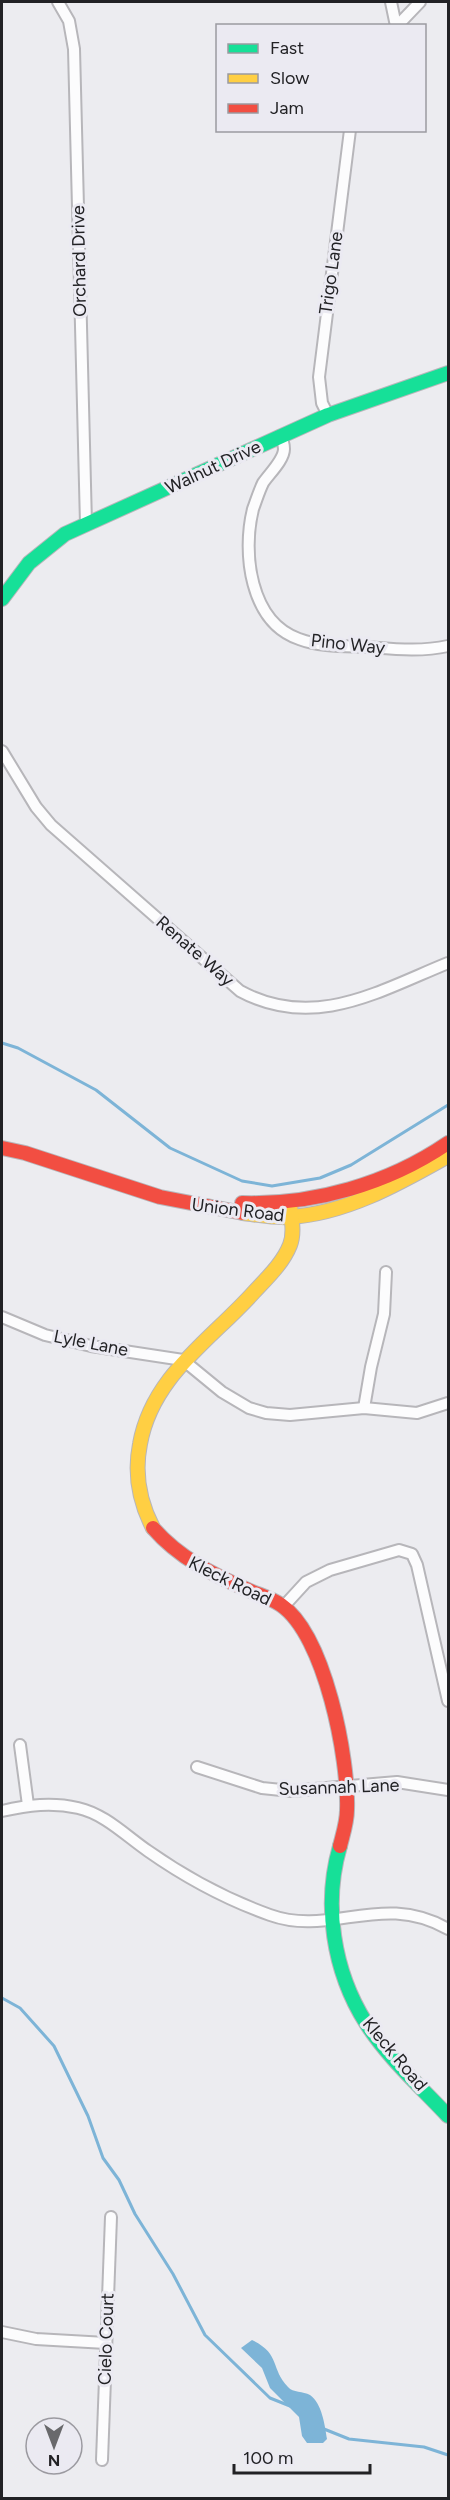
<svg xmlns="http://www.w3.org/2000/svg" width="450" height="2500" viewBox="0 0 450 2500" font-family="Figtree,sans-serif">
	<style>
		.water { fill: #7db4d7 }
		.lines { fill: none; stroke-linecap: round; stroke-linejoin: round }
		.stream { stroke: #7db4d7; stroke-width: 3 }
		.street-casing { stroke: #b7b6ba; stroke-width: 14 }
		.fast-casing { stroke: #b7b6ba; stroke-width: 16 }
		.slow-casing { stroke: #b7b6ba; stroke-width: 16 }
		.jam-casing { stroke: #b7b6ba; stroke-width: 16 }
		.street { stroke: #fcfcfd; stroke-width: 10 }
		.fast { stroke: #16e098; stroke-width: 14 }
		.slow { stroke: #ffcf43; stroke-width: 14 }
		.jam { stroke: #f24e42; stroke-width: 14 }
		.labels { text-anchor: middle; stroke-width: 6; stroke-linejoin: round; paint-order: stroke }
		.street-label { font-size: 18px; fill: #222225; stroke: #ebeaf2 }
	</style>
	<rect width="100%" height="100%" fill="#ececf0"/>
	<path class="water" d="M252 2340C281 2354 270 2368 288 2387 293 2393 303 2391 310 2395 322 2403 325 2426 327 2439L323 2443H307L302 2436 299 2417 270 2388 262 2368 241 2348Z"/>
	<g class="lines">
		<g class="stream">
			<path d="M2 1043 18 1048 96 1090 170 1148 242 1181 272 1186 320 1178 351 1165 448 1105"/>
			<path d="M2 1998 20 2008 54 2046 88 2116 103 2158 119 2180 135 2214 173 2274 205 2335 270 2398 290 2406"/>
			<path d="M324 2429 349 2439 424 2447 448 2455"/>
		</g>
		<g class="street-casing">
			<g id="street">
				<path d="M58 2 69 21 74 49 86 524"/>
				<path d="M391 2 396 26"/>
				<path d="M397 26 420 2"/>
				<path d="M328 415 322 403 319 377 350 130"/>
				<path d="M280 436C282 439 284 445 284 449 284 460 269 474 263 483 259 491 256 501 253 509 242 553 250 622 299 639 320 647 345 646 367 647 394 649 421 652 448 646"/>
				<path d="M2 751 36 807 51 825 240 991C314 1031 379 991 448 963"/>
				<path d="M2 1317 45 1335 91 1346 183 1360 222 1392 249 1408 266 1413 290 1415 364 1408 417 1413 448 1403"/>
				<path d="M364 1408 371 1367 384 1314 386 1272"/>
				<path d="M284 1606 306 1582 330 1570 399 1550 412 1554 417 1565 448 1701"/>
				<path d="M20 1745 28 1805"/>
				<path d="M197 1767 262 1788 291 1791 397 1782 448 1790"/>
				<path d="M2 1811C28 1805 52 1802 78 1808 105 1814 126 1836 148 1851 185 1877 228 1900 270 1915 331 1937 382 1891 448 1929"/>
				<path d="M2 2332 36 2339 106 2343"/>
				<path d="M102 2460 111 2217"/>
			</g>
		</g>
		<g class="fast-casing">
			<g id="fast">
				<path d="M2 599 29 563 65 534 328 415 448 373"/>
				<path d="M340 1846C323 1904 333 1971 366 2023 388 2058 420 2086 448 2116"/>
			</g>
		</g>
		<g class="slow-casing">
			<g id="slow">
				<path d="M243 1213C258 1215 274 1218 289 1217 346 1214 400 1183 448 1156"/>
				<path d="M153 1528C139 1501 134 1474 140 1444 152 1376 211 1340 254 1292 267 1278 283 1263 290 1245 295 1232 291 1217 290 1204"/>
			</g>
		</g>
		<g class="jam-casing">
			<g id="jam">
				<path d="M2 1148 25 1153 160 1197 243 1213"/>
				<path d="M242 1203C314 1205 388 1184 448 1143"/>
				<path d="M153 1528C179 1558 212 1574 248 1590 259 1595 271 1598 281 1605 325 1635 349 1759 347 1810 347 1822 343 1834 340 1846"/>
			</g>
		</g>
		<use href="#street" class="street"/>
		<use href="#fast" class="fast"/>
		<use href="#slow" class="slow"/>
		<use href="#jam" class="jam"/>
	</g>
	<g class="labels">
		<g class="street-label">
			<text transform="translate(79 261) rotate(-91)" y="6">Orchard Drive</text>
			<text transform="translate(331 273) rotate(-82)" y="6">Trigo Lane</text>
			<text transform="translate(213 467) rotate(-25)" y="6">Walnut Drive</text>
			<text transform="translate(348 644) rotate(6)" y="6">Pino Way</text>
			<text transform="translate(195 951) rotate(41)" y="6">Renate Way</text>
			<text transform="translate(238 1210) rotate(7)" y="6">Union Road</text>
			<text transform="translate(91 1343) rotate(11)" y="6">Lyle Lane</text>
			<text transform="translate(230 1581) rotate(26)" y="6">Kleck Road</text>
			<text transform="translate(339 1787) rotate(-2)" y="6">Susannah Lane</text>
			<text transform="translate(395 2054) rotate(50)" y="6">Kleck Road</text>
			<text transform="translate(106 2339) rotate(-88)" y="6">Cielo Court</text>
		</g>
	</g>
	<rect width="450" height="2500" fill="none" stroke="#222225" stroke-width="6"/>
	<rect x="216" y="24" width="210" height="108" fill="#ebeaf2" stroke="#9b9aa0" stroke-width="1.5"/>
	<rect x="228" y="44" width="30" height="9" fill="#16e098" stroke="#9b9aa0" stroke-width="1.5"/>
	<text x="270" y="54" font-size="18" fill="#222225">Fast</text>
	<rect x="228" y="74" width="30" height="9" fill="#ffcf43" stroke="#9b9aa0" stroke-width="1.5"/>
	<text x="270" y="84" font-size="18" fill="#222225">Slow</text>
	<rect x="228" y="104" width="30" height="9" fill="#f24e42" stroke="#9b9aa0" stroke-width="1.5"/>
	<text x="270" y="114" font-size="18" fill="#222225">Jam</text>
	<g transform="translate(54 2446) rotate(180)"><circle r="28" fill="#ebeaf2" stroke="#9b9aa0" stroke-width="1.5"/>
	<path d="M0-4.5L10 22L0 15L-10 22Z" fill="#69696c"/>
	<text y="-9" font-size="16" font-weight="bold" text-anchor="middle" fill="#222225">N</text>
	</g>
	<path d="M234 2464v9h136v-9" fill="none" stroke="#222225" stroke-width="3"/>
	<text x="243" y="2464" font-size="18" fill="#222225" stroke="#ebeaf2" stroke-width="4.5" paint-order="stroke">100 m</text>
</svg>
